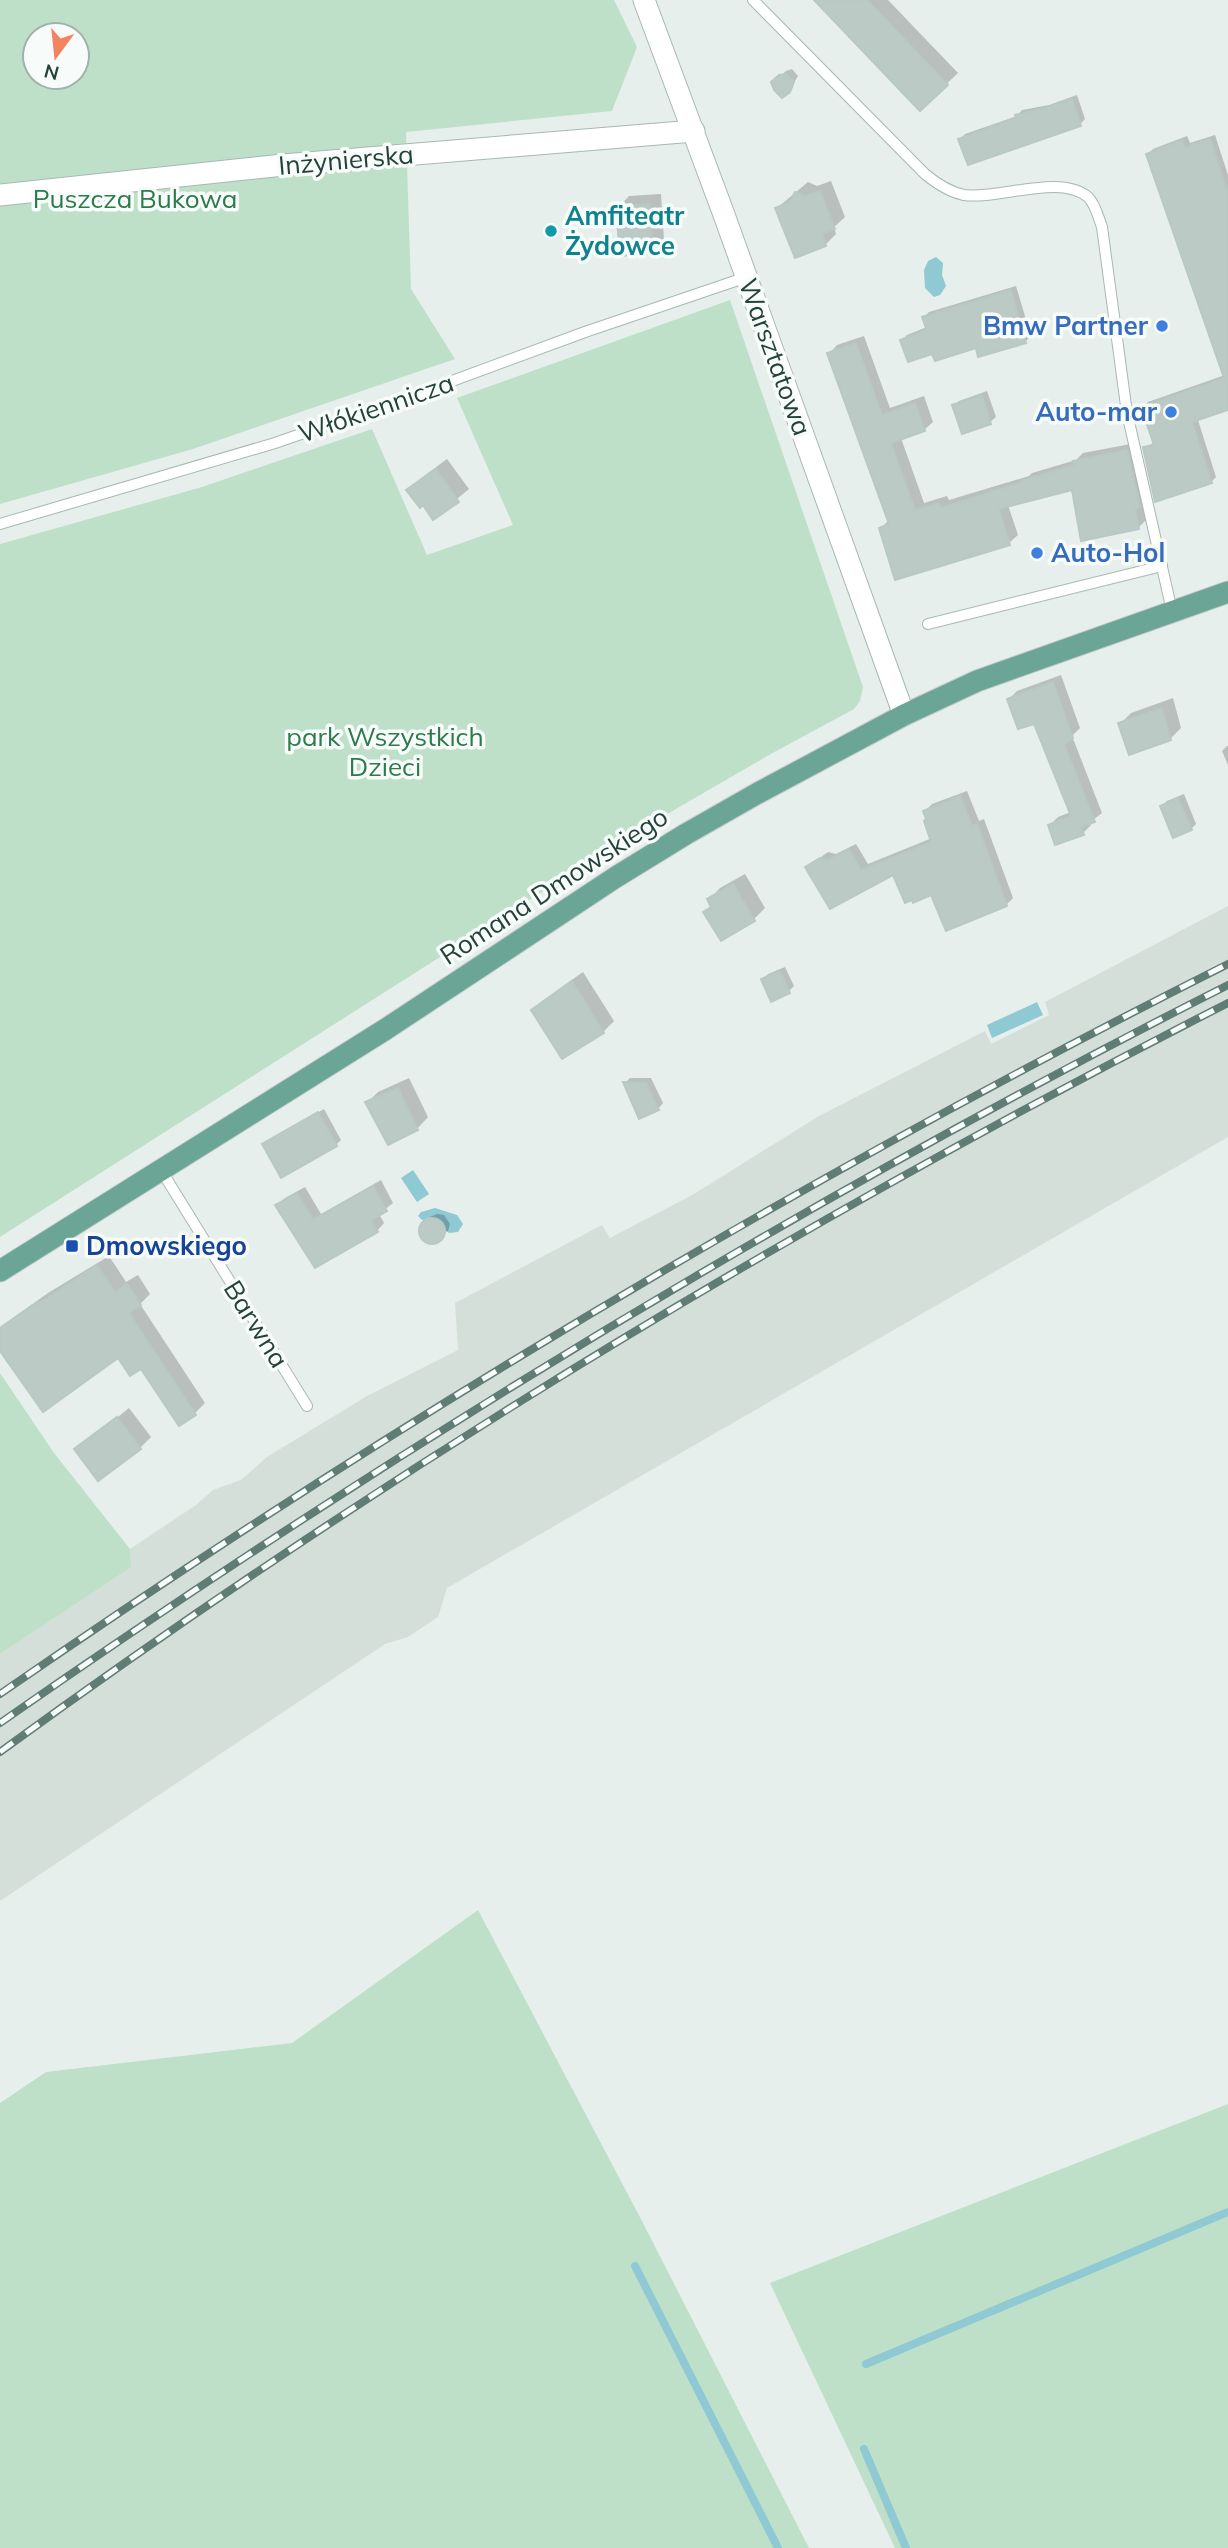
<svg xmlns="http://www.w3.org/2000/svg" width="1228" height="2548" viewBox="0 0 1228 2548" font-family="Mulish,sans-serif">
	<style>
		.built { fill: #d4dfda }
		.green { fill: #bfe0c8; fill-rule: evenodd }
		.water { fill: #8ec9d4 }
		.shadow { fill: #0003 }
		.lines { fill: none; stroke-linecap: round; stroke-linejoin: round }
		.stream { stroke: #8ec9d4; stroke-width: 8 }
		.building { fill: #bbcac4; stroke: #b8c9c2; stroke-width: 2 }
		.lane-casing { stroke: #a8b8b2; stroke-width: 12 }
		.street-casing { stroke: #a8b8b2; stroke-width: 23 }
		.primary-casing { stroke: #c2cac8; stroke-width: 23 }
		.lane { stroke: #fff; stroke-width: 10 }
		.street { stroke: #fff; stroke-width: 21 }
		.primary { stroke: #6aa596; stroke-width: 21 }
		.rail-casing { stroke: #5f7d75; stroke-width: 8 }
		.rail { stroke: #f7fbf9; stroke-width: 5; stroke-dasharray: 16; stroke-linecap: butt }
		.culture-dot { fill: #0f9aa8; stroke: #f7fbf9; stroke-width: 2.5 }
		.shop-dot { fill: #3f7fe0; stroke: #f7fbf9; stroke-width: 2.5 }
		.transit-dot { fill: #1a4fb4; stroke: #f7fbf9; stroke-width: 2.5 }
		.labels { text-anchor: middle; stroke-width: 7; stroke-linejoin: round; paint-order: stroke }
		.street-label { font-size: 26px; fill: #24423a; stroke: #f7fbf9 }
		.park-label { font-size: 26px; fill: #2d7a4b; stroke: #f7fbf9 }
		.culture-label { font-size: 26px; font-weight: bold; fill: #0d838f; stroke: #f7fbf9; text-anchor: start }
		.shop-label { font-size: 26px; font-weight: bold; fill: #366cbe; stroke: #f7fbf9; text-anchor: end }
		.transit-label { font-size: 26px; font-weight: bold; fill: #164399; stroke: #f7fbf9; text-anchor: start }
	</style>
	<rect width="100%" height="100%" fill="#e6efeb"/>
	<path class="built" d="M1228 906V1137L447 1588 438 1617 408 1637 385 1644 0 1901V1654L130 1567V1549L196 1505 213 1490 241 1480 267 1457 367 1396 458 1350 455 1303 602 1225 610 1238 694 1194 819 1116 985 1031 991 1044 1049 1015 1045 1002Z"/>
	<g class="green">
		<path d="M0 0H614L637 47 612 111 406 132 411 289 455 359 193 449 0 504ZM35 35H77V77H35Z"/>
		<path d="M730 300 863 687 860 701 854 709 769 755 638 831 0 1237V544L202 487 372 429 427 555 513 525 457 398Z"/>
		<path d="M0 1373 54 1453 130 1549 131 1567 0 1654Z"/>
		<path d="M478 1910 643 2223 809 2548H0V2103L46 2072 292 2043Z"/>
		<path d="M1228 2104V2548H895L770 2283Z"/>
	</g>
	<g class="water">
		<path d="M936 257 943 263 942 275 946 286 940 295 934 297 925 288 924 270 928 261Z"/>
		<path d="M1037 1002 1043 1015 992 1038 987 1025Z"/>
		<path d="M413 1170 429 1194 417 1202 401 1178Z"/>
		<path d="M435 1208 457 1215 463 1224 458 1232 449 1233C437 1222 442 1216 422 1220L418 1216 421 1212Z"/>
	</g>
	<g class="shadow">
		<path d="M816 0H888L958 73 920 109Z"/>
		<path d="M792 69 798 76 789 90 773 83 786 71Z"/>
		<path d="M1077 95 1085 119 1080 124 960 139 965 134 1017 116 1022 110 1049 105Z"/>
		<path d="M1215 135 1228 175V408L1198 420 1216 477 1211 482 1145 448 1155 442 1143 407 1148 402 1225 375 1148 154 1153 149 1187 136 1190 143Z"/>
		<path d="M831 181 845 217 834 227 836 234 825 245 777 208 808 182 817 186Z"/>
		<path d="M661 194 664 240 653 251 618 208 629 196Z"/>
		<path d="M1016 286 1031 336 1026 341 933 352 902 340 907 335 927 327 924 317 929 312Z"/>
		<path d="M864 336 890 408 924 396 933 422 924 430 901 438 924 503 947 496 949 500 1029 476 1032 473 1076 460 1083 453 1136 443 1147 519 1138 528 1073 488 1008 505 1018 535 1009 543 881 528 890 519 829 354 837 345Z"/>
		<path d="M987 391 996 417 990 422 963 431 954 406 959 401Z"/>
		<path d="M447 459 469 489 434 518 423 503 409 490 420 479Z"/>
		<path d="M1061 675 1080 728 1072 736 1102 813 1090 822 1091 825 1083 833 1050 825 1058 817 1071 812 1035 721 1009 699 1017 691Z"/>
		<path d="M1173 698 1181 728 1170 739 1120 724 1131 713Z"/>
		<path d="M1227 746H1228V765L1222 751Z"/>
		<path d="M967 791 979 821 984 819 1013 898 1006 905 932 893 894 873 807 867 828 852 836 854 856 844 868 864 932 838 925 811 932 804Z"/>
		<path d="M1184 794 1196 824 1191 829 1162 806 1167 801Z"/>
		<path d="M745 874 765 908 754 919 706 912 712 905 709 900 720 888Z"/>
		<path d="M785 967 794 986 789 991 763 980 768 974Z"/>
		<path d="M583 972 614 1021 603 1032 534 1010 545 999Z"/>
		<path d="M409 1078 428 1117 417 1129 367 1103 378 1092Z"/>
		<path d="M630 1078H651L663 1103 658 1109 625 1083Z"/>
		<path d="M324 1109 341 1140 336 1145H264Z"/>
		<path d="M381 1180 393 1203 379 1214 384 1223 377 1231 315 1266 277 1205 285 1198 305 1187 321 1214Z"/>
		<path d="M437 1214 444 1215 450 1224 448 1231 433 1242 425 1240 421 1234V1227L430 1217Z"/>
		<path d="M109 1256 126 1282 138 1275 150 1294 140 1304 205 1403 195 1413 142 1366 119 1356 0 1348 2 1326 48 1293Z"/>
		<path d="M129 1408 151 1437 140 1448 77 1450Z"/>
	</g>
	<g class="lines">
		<g class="stream">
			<path d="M635 2266 778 2548"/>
			<path d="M866 2364 1228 2212"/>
			<path d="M864 2449 906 2548"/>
		</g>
	</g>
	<g class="building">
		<path d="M814 0H867L948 85 920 111Z"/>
		<path d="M786 74 794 82 790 92 782 98 774 90 771 82 779 75Z"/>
		<path d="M1072 99 1081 126 968 165 958 139 1016 118 1015 115 1042 109Z"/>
		<path d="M1210 139 1228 194V410L1192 422 1212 483 1155 502 1143 447 1154 445 1141 407 1224 378 1146 154 1182 140 1185 147Z"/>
		<path d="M820 191 835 229 822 234 826 246 795 258 775 208 790 202 795 192 805 196Z"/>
		<path d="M650 204 653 253 620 256 616 207Z"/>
		<path d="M1011 290 1026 343 978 357 976 348 935 361 932 354 908 362 900 340 924 331 926 328 922 317Z"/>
		<path d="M856 343 882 415 915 403 925 431 891 443 915 510 939 503 941 508 1022 482V481L1074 465 1073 461 1127 450 1140 507 1135 509 1139 529 1081 541 1072 490 999 509 1010 545 895 580 879 528 889 524 827 353Z"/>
		<path d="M982 395 991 424 962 434 952 405Z"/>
		<path d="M436 469 459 502 433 520 423 505 420 508 406 490Z"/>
		<path d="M1053 682 1073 738 1064 744 1095 822 1081 827 1084 835 1055 845 1048 825 1071 816 1034 724 1018 729 1007 699Z"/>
		<path d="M1162 708 1171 740 1129 755 1118 723Z"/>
		<path d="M960 796 972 826 977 824 1007 906 946 931 931 895 913 903 912 900 905 903 893 875 830 909 805 867 820 858 828 860 849 849 861 870 931 842 924 821 926 819 923 811Z"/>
		<path d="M1178 798 1192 830 1173 838 1160 806Z"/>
		<path d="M733 884 755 921 721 941 703 912 711 907 707 899Z"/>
		<path d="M780 971 790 993 771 1002 761 979Z"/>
		<path d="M572 981 604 1033 562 1059 531 1010Z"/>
		<path d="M623 1082 646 1083 659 1110 639 1119Z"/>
		<path d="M398 1088 418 1130 388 1145 365 1102Z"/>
		<path d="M318 1112 337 1146 281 1178 262 1144Z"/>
		<path d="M373 1186 387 1211 371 1220 378 1232 315 1268 275 1205 297 1193 313 1220Z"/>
		<circle cx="432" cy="1231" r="13"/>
		<path d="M97 1265 115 1292 127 1284 141 1305 129 1313 196 1415 179 1426 141 1369 130 1376 118 1358 43 1412 0 1351V1328L37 1302 38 1304Z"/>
		<path d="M117 1417 141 1449 98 1481 74 1449Z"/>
	</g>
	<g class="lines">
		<g class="lane-casing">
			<g id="lane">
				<path d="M753 0 925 174C936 183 949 192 964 195 998 200 1060 173 1088 197 1096 205 1098 217 1102 227L1127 413 1172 611"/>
				<path d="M0 524 275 443 425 391 585 332 747 277"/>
				<path d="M928 624 1162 566"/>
				<path d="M161 1170 307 1406"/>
			</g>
		</g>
		<g class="street-casing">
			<g id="street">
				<path d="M644 0 723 212 904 715"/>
				<path d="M0 195 283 165 694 131"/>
			</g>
		</g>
		<g class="primary-casing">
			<path id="primary" d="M0 1271 386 1029 616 877 686 834 758 793 904 715 977 681 1228 592"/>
		</g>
		<use href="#lane" class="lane"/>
		<use href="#street" class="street"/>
		<use href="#primary" class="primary"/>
		<g class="rail-casing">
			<g id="rail">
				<path d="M0 1694C392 1423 802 1178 1228 964"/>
				<path d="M0 1723C392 1450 801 1201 1228 985"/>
				<path d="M0 1752C387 1470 801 1220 1228 1003"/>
			</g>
		</g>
		<use href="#rail" class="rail"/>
	</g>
	<circle class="culture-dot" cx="551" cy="231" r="7"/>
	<g class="shop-dot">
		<circle cx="1162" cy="326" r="7"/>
		<circle cx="1171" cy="412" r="7"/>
		<circle cx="1037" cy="553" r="7"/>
	</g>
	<rect class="transit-dot" x="65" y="1239" width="14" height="14" rx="3.5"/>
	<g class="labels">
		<g class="street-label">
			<text transform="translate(346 160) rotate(-5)" y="9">Inżynierska</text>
			<text transform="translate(775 357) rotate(70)" y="9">Warsztatowa</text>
			<text transform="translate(376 408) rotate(-19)" y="9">Włókiennicza</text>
			<text transform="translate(554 886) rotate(-33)" y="9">Romana Dmowskiego</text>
			<text transform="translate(256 1324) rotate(58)" y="9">Barwna</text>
		</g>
		<g class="park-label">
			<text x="135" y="208">Puszcza Bukowa</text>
			<text x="385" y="746">park Wszystkich<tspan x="385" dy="30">Dzieci</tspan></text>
		</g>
		<g class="culture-label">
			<text x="565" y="225">Amfiteatr<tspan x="565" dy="30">Żydowce</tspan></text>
		</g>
		<g class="shop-label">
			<text x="1148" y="335">Bmw Partner</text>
			<text x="1157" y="421">Auto-mar</text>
			<text x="1051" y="562" text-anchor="start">Auto-Hol</text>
		</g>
		<g class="transit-label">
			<text x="86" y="1255">Dmowskiego</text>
		</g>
	</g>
	<g transform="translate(56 56) rotate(195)"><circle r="33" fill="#f7fbf9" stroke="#a3b1ad" stroke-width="2"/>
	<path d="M0-5L12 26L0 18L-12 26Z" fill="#f4845f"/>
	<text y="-10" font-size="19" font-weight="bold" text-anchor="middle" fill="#24423a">N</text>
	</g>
</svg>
